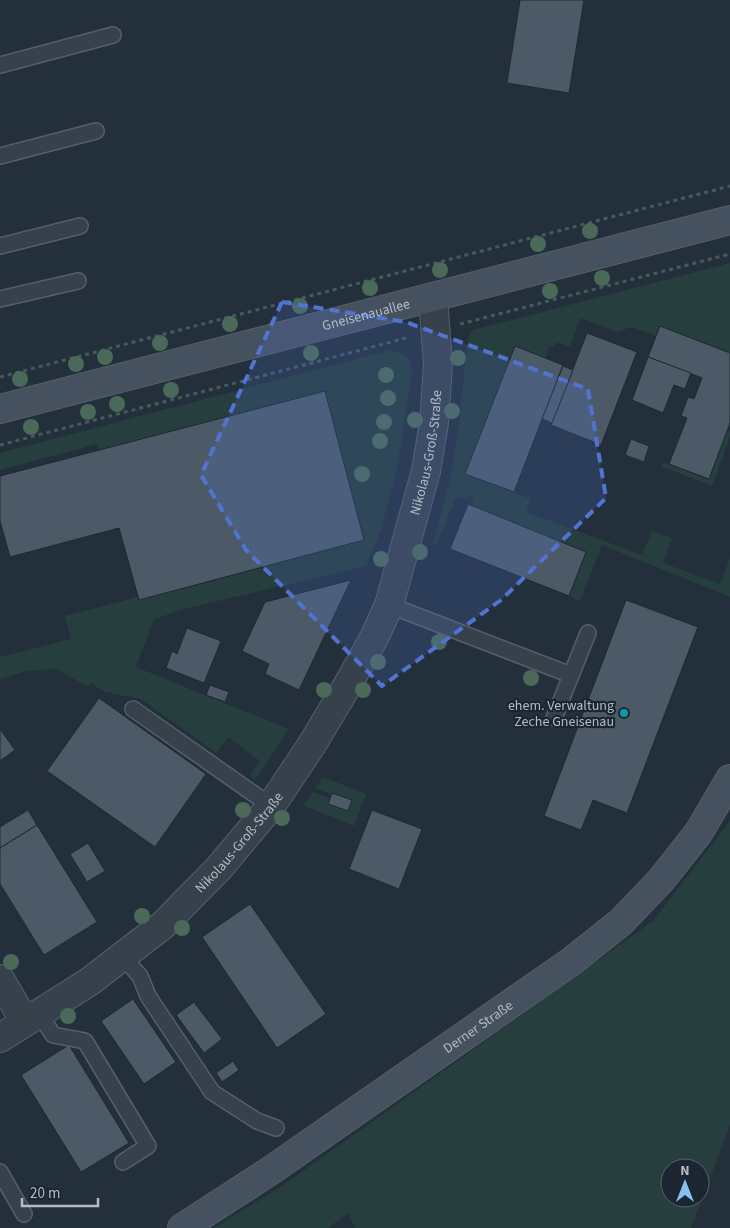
<svg xmlns="http://www.w3.org/2000/svg" width="730" height="1228" viewBox="0 0 730 1228" font-family="'Source Sans 3',sans-serif">
	<style>
		.green { fill: #263e3d; fill-rule: evenodd }
		.building { fill: #4c5a67; stroke: #1e2832 }
		.lines { fill: none; stroke-linecap: round; stroke-linejoin: round }
		.service-casing { stroke: #555f69; stroke-width: 18 }
		.minor-casing { stroke: #555f69; stroke-width: 30 }
		.secondary-casing { stroke: #555f69; stroke-width: 30 }
		.path { stroke: #455a5a; stroke-width: 3; stroke-dasharray: 4 4; stroke-linecap: butt }
		.service { stroke: #37414b; stroke-width: 15 }
		.minor { stroke: #37414b; stroke-width: 28 }
		.secondary { stroke: #45515e; stroke-width: 28 }
		.tree { fill: #4a6958 }
		.marked { fill: #5174d2; fill-opacity: 0.2; stroke: #5174d2; stroke-width: 4; stroke-dasharray: 10 6; stroke-linejoin: round }
		.culture-dot { fill: #0f9aa8; stroke: #1c2630; stroke-width: 2 }
		.labels { text-anchor: middle; stroke-width: 4.5; stroke-linejoin: round; paint-order: stroke }
		.street-label { font-size: 14px; fill: #b2bcc7; stroke: #1c2630 }
		.poi-label { font-size: 14px; fill: #b2bcc7; stroke: #1c2630; text-anchor: end }
	</style>
	<rect width="100%" height="100%" fill="#23303b"/>
	<g class="green">
		<path d="M730 263V353L661 326 657 336 631 327 618 332 580 318 570 347 556 342 554 347 550 346 545 358 515 346 466 473 530 499 526 512 642 555 652 531 672 538 663 563 720 584 730 558V597L602 545 580 601 569 596 586 552 471 506 474 494 463 499 456 497 437 544 433 543 449 484 457 441 468 337 473 330Z"/>
		<path d="M391 350C406 354 409 355 412 371L397 468 381 530 366 566 188 608 154 619 136 667 289 729 255 780 250 776 260 761 228 737 216 753 141 699 105 692 91 683 88 687 57 669 27 671 0 679V657L71 639 65 616 138 597 139 600 170 592 364 540 325 391 99 450 97 444 0 470V453Z"/>
		<path d="M727 431 730 432V437L712 486 661 466 663 462 709 479Z"/>
		<path d="M323 777 366 794 354 826 304 806 313 792 330 798 331 794 315 788Z"/>
		<path d="M730 821V1125L691 1228H355L348 1213 328 1228H214L282 1186 653 921ZM670 1168H700V1198H670Z"/>
	</g>
	<g class="building">
		<path d="M520 0H584L569 93 507 83Z"/>
		<path d="M660 326 730 353V423L709 479 669 464 687 418 681 416 688 397 694 399 702 378 648 357Z"/>
		<path d="M587 333 637 352 601 445 551 425Z"/>
		<path d="M515 346 563 365 514 492 465 474Z"/>
		<path d="M648 357 691 373 685 389 674 385 663 413 632 400Z"/>
		<path d="M563 366 573 370 552 423 542 419Z"/>
		<path d="M325 391 364 540 139 600 119 528 10 557 0 521V476Z"/>
		<path d="M631 439 649 446 644 462 625 455Z"/>
		<path d="M468 504 586 552 569 596 450 549Z"/>
		<path d="M351 580 299 690 265 674 269 664 242 651 265 602Z"/>
		<path d="M626 600 698 627 627 813 593 800 581 830 544 816Z"/>
		<path d="M187 628 221 641 204 683 166 668 172 651 177 654Z"/>
		<path d="M210 685 229 692 225 702 206 695Z"/>
		<path d="M99 698 206 774 155 847 47 771Z"/>
		<path d="M0 729 15 750 0 761Z"/>
		<path d="M332 793 352 800 348 811 328 804Z"/>
		<path d="M28 810 37 825 0 848V827Z"/>
		<path d="M372 810 422 829 399 889 349 869Z"/>
		<path d="M37 825 97 922 44 955 0 884V848Z"/>
		<path d="M88 843 105 871 87 882 70 854Z"/>
		<path d="M250 904 326 1014 277 1048 202 937Z"/>
		<path d="M133 999 176 1062 144 1084 101 1021Z"/>
		<path d="M194 1002 222 1039 204 1053 176 1015Z"/>
		<path d="M69 1045 129 1143 81 1172 21 1075Z"/>
		<path d="M233 1061 239 1070 222 1082 216 1073Z"/>
	</g>
	<g class="lines">
		<g class="service-casing">
			<g id="service">
				<path d="M0 65 113 35"/>
				<path d="M0 156 96 131"/>
				<path d="M0 246 80 226"/>
				<path d="M0 299 78 281"/>
				<path d="M389 605 571 675"/>
				<path d="M133 709 271 806"/>
				<path d="M554 718 588 633"/>
				<path d="M123 957 140 976 148 996 212 1092 257 1121 276 1128"/>
				<path d="M39 1013 53 1035 85 1041 148 1146 123 1162"/>
				<path d="M0 1172 24 1214"/>
			</g>
		</g>
		<g class="minor-casing">
			<g id="minor">
				<path d="M0 979 25 1022"/>
				<path id="s1" d="M0 1038 89 982 163 925 219 868 271 806 311 746 347 686 374 638 389 605 426 471 434 423 438 364 433 298"/>
			</g>
		</g>
		<g class="secondary-casing">
			<g id="secondary">
				<path id="s2" d="M0 409 730 220"/>
				<path id="s3" d="M182 1228 270 1171 572 961 621 922 662 879 699 832 730 779"/>
			</g>
		</g>
		<g class="path">
			<path d="M460 324 730 254"/>
			<path d="M0 377 730 186"/>
			<path d="M0 445 410 337"/>
		</g>
		<use href="#service" class="service"/>
		<use href="#minor" class="minor"/>
		<use href="#secondary" class="secondary"/>
	</g>
	<g class="tree">
		<circle cx="590" cy="231" r="8"/>
		<circle cx="538" cy="244" r="8"/>
		<circle cx="440" cy="270" r="8"/>
		<circle cx="602" cy="278" r="8"/>
		<circle cx="370" cy="288" r="8"/>
		<circle cx="550" cy="291" r="8"/>
		<circle cx="300" cy="306" r="8"/>
		<circle cx="230" cy="324" r="8"/>
		<circle cx="160" cy="343" r="8"/>
		<circle cx="311" cy="353" r="8"/>
		<circle cx="105" cy="357" r="8"/>
		<circle cx="458" cy="358" r="8"/>
		<circle cx="76" cy="364" r="8"/>
		<circle cx="386" cy="375" r="8"/>
		<circle cx="20" cy="379" r="8"/>
		<circle cx="171" cy="390" r="8"/>
		<circle cx="388" cy="398" r="8"/>
		<circle cx="117" cy="404" r="8"/>
		<circle cx="452" cy="411" r="8"/>
		<circle cx="88" cy="412" r="8"/>
		<circle cx="415" cy="420" r="8"/>
		<circle cx="384" cy="422" r="8"/>
		<circle cx="31" cy="427" r="8"/>
		<circle cx="380" cy="441" r="8"/>
		<circle cx="362" cy="474" r="8"/>
		<circle cx="420" cy="552" r="8"/>
		<circle cx="381" cy="559" r="8"/>
		<circle cx="439" cy="642" r="8"/>
		<circle cx="378" cy="662" r="8"/>
		<circle cx="531" cy="678" r="8"/>
		<circle cx="324" cy="690" r="8"/>
		<circle cx="363" cy="690" r="8"/>
		<circle cx="243" cy="810" r="8"/>
		<circle cx="282" cy="818" r="8"/>
		<circle cx="142" cy="916" r="8"/>
		<circle cx="182" cy="928" r="8"/>
		<circle cx="11" cy="962" r="8"/>
		<circle cx="68" cy="1016" r="8"/>
	</g>
	<path class="marked" d="M282 302 406 322 588 389 606 498 501 600 382 686 246 550 201 475Z"/>
	<circle class="culture-dot" cx="624" cy="713" r="5"/>
	<g class="labels">
		<g class="street-label">
			<text dy="5" stroke="none"><textPath href="#s2" startOffset="378">Gneisenauallee</textPath></text>
			<text dy="5" stroke="none"><textPath href="#s1" startOffset="750">Nikolaus-Groß-Straße</textPath></text>
			<text dy="5" stroke="none"><textPath href="#s1" startOffset="311">Nikolaus-Groß-Straße</textPath></text>
			<text dy="5" stroke="none"><textPath href="#s3" startOffset="358">Derner Straße</textPath></text>
		</g>
		<g class="poi-label">
			<text x="614" y="710">ehem. Verwaltung<tspan x="614" dy="16">Zeche Gneisenau</tspan></text>
		</g>
	</g>
	<g transform="translate(685 1183)"><circle r="24" fill="#1c2630" stroke="#58626c"/>
	<path d="M0-4L9 19L0 12L-9 19Z" fill="#88bff6"/>
	<text y="-8" font-size="14" font-weight="bold" text-anchor="middle" fill="#b2bcc7">N</text>
	</g>
	<path d="M22 1198v8h76v-8" fill="none" stroke="#b2bcc7" stroke-width="2.5"/>
	<text x="30" y="1198" font-size="15" fill="#b2bcc7" stroke="#1c2630" stroke-width="4" paint-order="stroke">20 m</text>
</svg>
